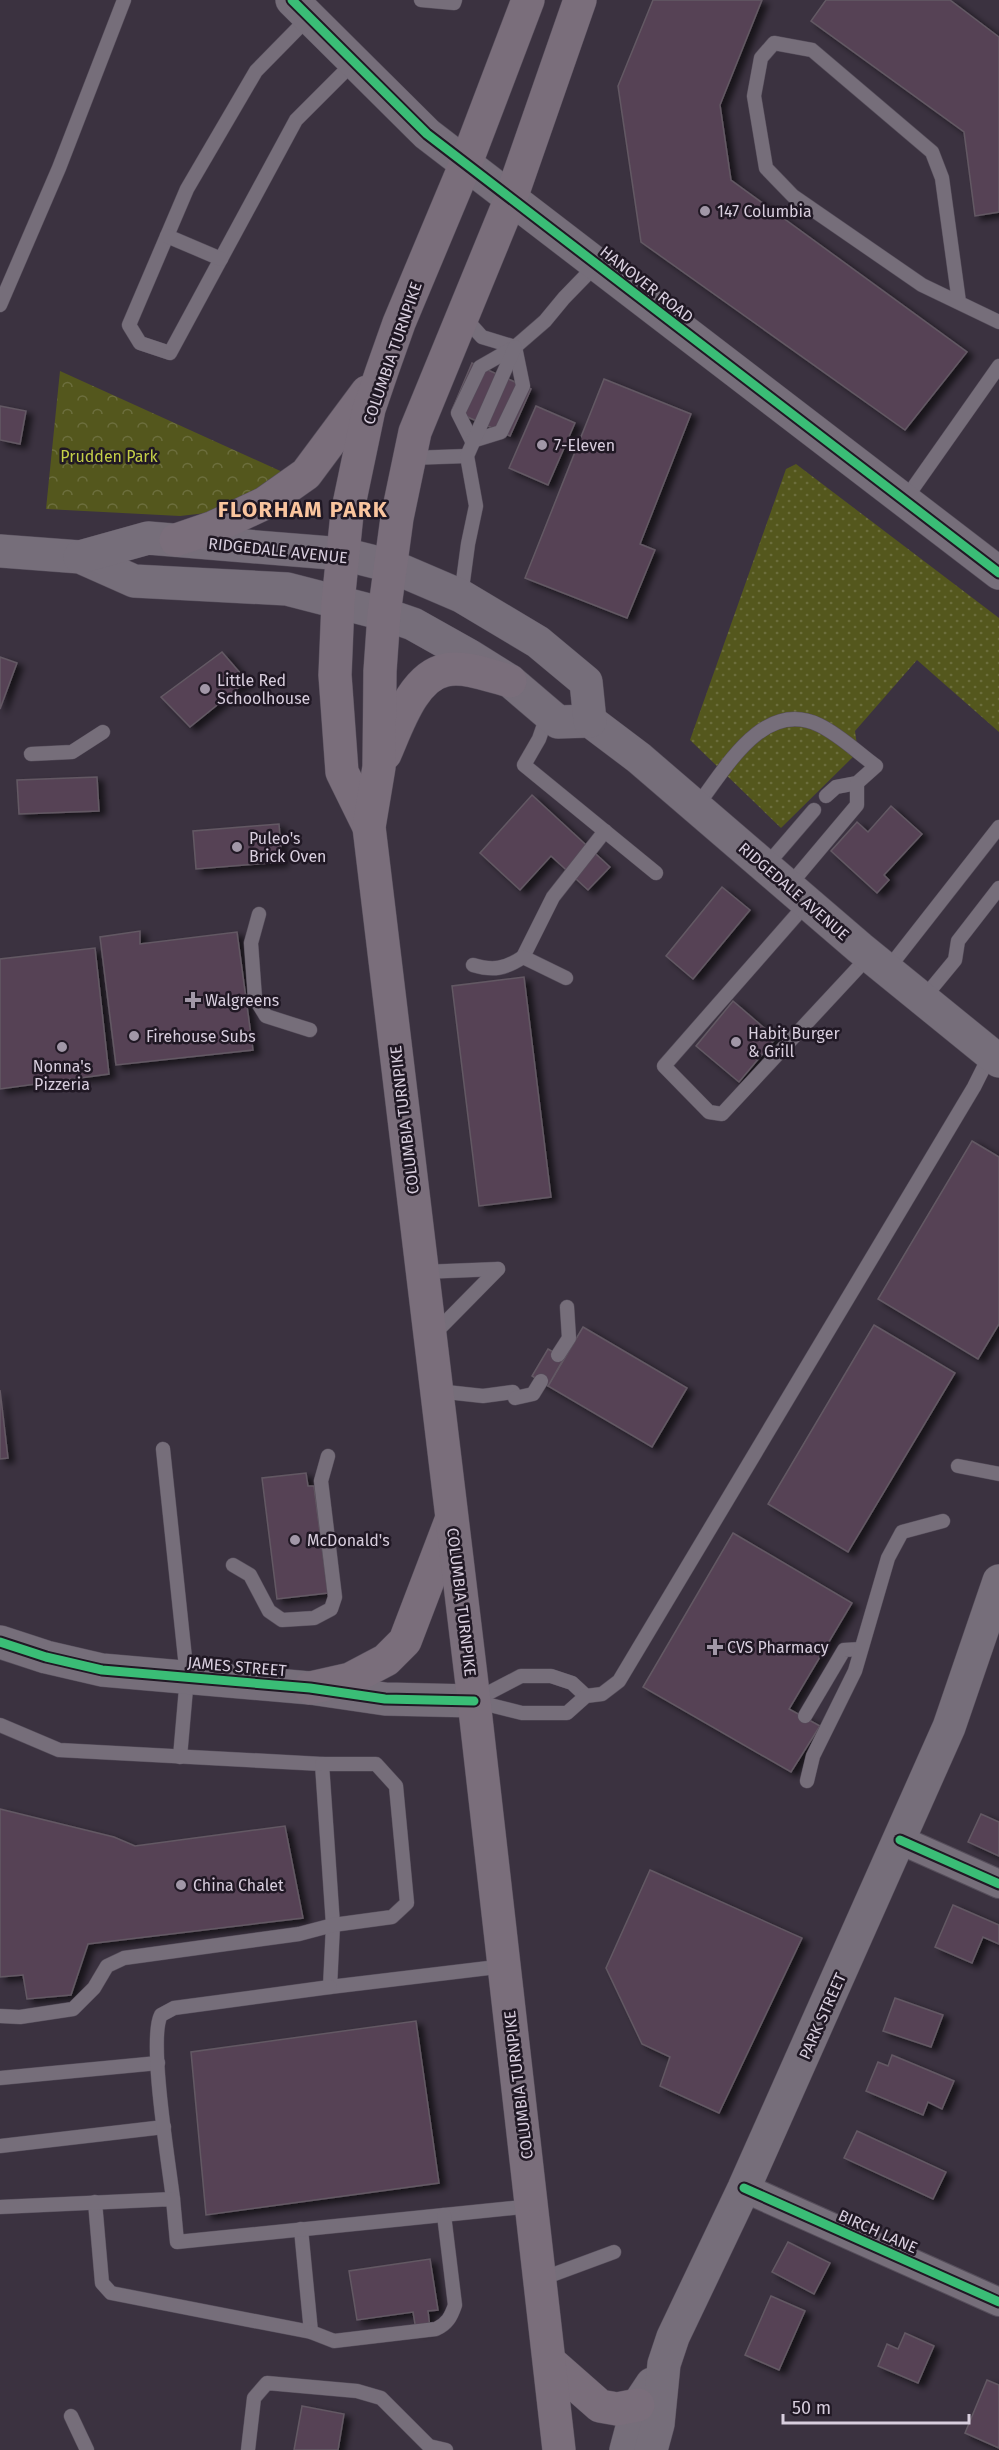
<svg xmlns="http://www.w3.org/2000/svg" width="999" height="2450" viewBox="0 0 999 2450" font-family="'Fira Sans',sans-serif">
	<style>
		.grass { fill: url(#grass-dots) }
		.park { fill: url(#park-crowns) }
		.building { fill: #564355; stroke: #635964; stroke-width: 1.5; filter: url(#shadow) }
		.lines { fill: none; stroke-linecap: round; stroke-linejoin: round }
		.service-casing { stroke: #564e5b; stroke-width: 15 }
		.minor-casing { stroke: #564e5b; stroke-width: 30 }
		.tertiary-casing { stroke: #564e5b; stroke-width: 34 }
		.secondary-casing { stroke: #564e5b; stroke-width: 34 }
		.primary-casing { stroke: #564e5b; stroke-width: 34 }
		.service { stroke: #766e7a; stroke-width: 14 }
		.minor { stroke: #766e7a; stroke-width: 28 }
		.tertiary { stroke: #766e7a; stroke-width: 33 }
		.secondary { stroke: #766e7a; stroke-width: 33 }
		.primary { stroke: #7a6e7b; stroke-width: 33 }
		.cycleway-casing { stroke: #201824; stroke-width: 13 }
		.cycleway { stroke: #3abd76; stroke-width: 9 }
		.poi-dot { fill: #a197a7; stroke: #201824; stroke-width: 2 }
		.labels { text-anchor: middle; stroke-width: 5; stroke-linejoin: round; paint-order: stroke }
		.poi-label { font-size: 16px; fill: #d8cede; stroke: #201824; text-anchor: start }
		.street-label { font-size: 16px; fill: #d8cede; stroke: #201824 }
		.park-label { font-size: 16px; fill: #c4cf47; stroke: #201824 }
		.district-label { font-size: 22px; font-weight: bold; letter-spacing: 1.5px; fill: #fac59e; stroke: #201824 }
	</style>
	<defs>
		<pattern id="grass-dots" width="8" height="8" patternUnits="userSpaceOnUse" patternTransform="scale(1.5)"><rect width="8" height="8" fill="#54571d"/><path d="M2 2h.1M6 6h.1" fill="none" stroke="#6c6e3d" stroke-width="1.8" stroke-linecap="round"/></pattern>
		<pattern id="park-crowns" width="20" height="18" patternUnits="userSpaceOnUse" patternTransform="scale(1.5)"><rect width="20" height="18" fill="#54571d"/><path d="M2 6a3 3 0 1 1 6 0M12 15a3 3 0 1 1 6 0" fill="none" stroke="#6c6e3d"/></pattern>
		<filter id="shadow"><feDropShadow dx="6" dy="4" stdDeviation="3" flood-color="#0009"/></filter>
	</defs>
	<rect width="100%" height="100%" fill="#3b3240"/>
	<path class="grass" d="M796 464 999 618V732L917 660 855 731 858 752 781 828 690 740 786 469Z"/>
	<path class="park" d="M60 371 287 474 215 512 180 516 46 509Z"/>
	<g class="building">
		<path d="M653 0H762L720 105 731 180 967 352 905 430 641 242 618 86Z"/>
		<path d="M826 0H950L999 37V212L975 216 964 132 811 21Z"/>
		<path d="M472 363 531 389 510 436 452 410Z"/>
		<path d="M604 379 691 414 640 544 655 550 627 618 525 578Z"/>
		<path d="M0 406 26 411 20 444 0 440Z"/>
		<path d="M536 406 575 423 548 485 509 468Z"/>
		<path d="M222 652 247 681 190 727 161 697Z"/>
		<path d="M0 657 17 663 0 709Z"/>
		<path d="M97 777 99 811 19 814 17 780Z"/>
		<path d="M532 795 610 867 588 890 551 856 520 890 480 853Z"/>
		<path d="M891 806 922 834 884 875 889 880 877 893 831 851 857 822 868 832Z"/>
		<path d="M279 824 282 862 196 869 193 831Z"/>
		<path d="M722 887 750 910 693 979 666 956Z"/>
		<path d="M140 931V944L237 932 253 1050 116 1065 100 937Z"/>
		<path d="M95 948 109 1074 0 1089V959Z"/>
		<path d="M524 977 551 1197 479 1206 452 986Z"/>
		<path d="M733 1001 776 1038 739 1082 696 1046Z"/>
		<path d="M972 1141 999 1157V1324L978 1359 878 1299Z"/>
		<path d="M874 1325 955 1373 848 1552 768 1504Z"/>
		<path d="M583 1327 687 1388 652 1447 548 1386Z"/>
		<path d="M548 1349 564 1358 548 1386 532 1376Z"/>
		<path d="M0 1390 8 1458 0 1459Z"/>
		<path d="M306 1473 308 1486H314L328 1593 277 1599 262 1478Z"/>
		<path d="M733 1533 852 1603 789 1709 820 1726 791 1772 643 1687Z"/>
		<path d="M0 1809 114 1837 135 1846 285 1826 303 1918 88 1944 71 1995 27 1999 23 1975 0 1977Z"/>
		<path d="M981 1814 999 1822V1856L968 1842Z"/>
		<path d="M650 1870 802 1938 719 2113 660 2086 670 2057 642 2044 606 1968Z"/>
		<path d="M953 1905 999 1925V1944L983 1937 972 1963 935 1947Z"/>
		<path d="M895 1998 943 2015 931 2047 883 2031Z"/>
		<path d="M416 2021 439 2183 206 2215 191 2052Z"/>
		<path d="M892 2055 954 2081 942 2109 928 2102 923 2115 866 2091 878 2062 888 2066Z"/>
		<path d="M857 2131 946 2172 933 2199 844 2158Z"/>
		<path d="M788 2242 830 2263 814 2294 772 2272Z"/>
		<path d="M430 2259 438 2310 428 2311 430 2328 416 2330 413 2312 357 2320 349 2271Z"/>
		<path d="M771 2296 805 2311 779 2370 745 2355Z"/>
		<path d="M905 2333 934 2346 918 2383 878 2366 887 2344 898 2349Z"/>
		<path d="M987 2380 999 2385V2448L965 2433Z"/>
		<path d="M302 2406 344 2414 338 2450H294Z"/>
	</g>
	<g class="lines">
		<g class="service-casing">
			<g id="service">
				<path d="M421 0 454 3 455 0"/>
				<path d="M309 17 256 71 187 189 129 325 140 343 170 353 296 120 354 62"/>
				<path d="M167 236 221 259"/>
				<path d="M959 302 942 178 932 152 812 50 774 43 761 58 754 96 766 168 793 196 922 285 999 322"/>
				<path d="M0 305 59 168 124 0"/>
				<path d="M464 317 482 337 515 347"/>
				<path d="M472 441 458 413 480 367 515 347 545 321 564 298 597 264"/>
				<path d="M472 441 501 432 523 386 515 347"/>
				<path d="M410 458 467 456"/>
				<path d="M904 501 999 366"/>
				<path d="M461 596 468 544 476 506 467 456 515 347"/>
				<path d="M548 713 539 739 524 765 656 873"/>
				<path d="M31 754 72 752 103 732"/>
				<path d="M696 807C725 770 763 698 819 725 840 735 858 753 876 766L857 783 836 787 826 796"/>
				<path d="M765 867 814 810"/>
				<path d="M788 887 857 805V783"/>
				<path d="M807 903 664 1066 709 1112 722 1114 869 956"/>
				<path d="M259 914 251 943 255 998 266 1016 310 1030"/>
				<path d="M523 957 553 897 605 831"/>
				<path d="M473 965C493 971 505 969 523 957L566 978"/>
				<path d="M887 970 999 827"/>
				<path d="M922 1000 955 960 958 941 999 888"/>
				<path d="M422 1272 498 1269"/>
				<path d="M432 1336 498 1269"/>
				<path d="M558 1355 569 1338 567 1307"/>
				<path d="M437 1391 483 1396 513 1392"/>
				<path d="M515 1398 533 1394 541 1381"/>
				<path d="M163 1449 187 1677 180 1757"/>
				<path d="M958 1466 999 1474"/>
				<path d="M233 1565 250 1575 269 1611 282 1620 314 1618 331 1609 335 1597 321 1481 328 1456"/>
				<path d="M475 1700 521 1676H551L572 1683 586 1696"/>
				<path d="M474 1701 522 1713H567L586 1696 602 1694 619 1681 974 1087 990 1055"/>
				<path d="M805 1716 844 1650 861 1649"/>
				<path d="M0 1725 59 1750 322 1764 333 1925 330 1987 505 1966"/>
				<path d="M807 1781 813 1756 855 1671 888 1558 902 1532 943 1521"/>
				<path d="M0 2016 20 2017 73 2009 94 1988 107 1966 124 1958 299 1934 333 1925 392 1917 407 1903 396 1786 376 1764H322"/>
				<path d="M0 2078 158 2063"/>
				<path d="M0 2146 164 2127"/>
				<path d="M173 2199C169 2165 148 2039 161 2015L174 2008 330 1987"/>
				<path d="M95 2202 102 2283 111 2293 311 2332 301 2229"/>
				<path d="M0 2207 173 2199 177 2242 532 2206"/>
				<path d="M541 2279 614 2252"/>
				<path d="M311 2332 334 2341 436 2329C447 2324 451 2317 455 2305L444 2215"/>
				<path d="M71 2416 87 2450"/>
				<path d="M248 2450 254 2398 267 2383 357 2391 381 2398 429 2446 446 2450"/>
			</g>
		</g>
		<g class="minor-casing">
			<g id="minor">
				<path d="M900 1840 999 1884"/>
				<path d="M744 2188 999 2302"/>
			</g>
		</g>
		<g class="tertiary-casing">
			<g id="tertiary">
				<path d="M292 0 427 134 999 573"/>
				<path d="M0 1642 46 1657 102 1670 310 1688 385 1699 474 1701"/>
			</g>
		</g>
		<g class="secondary-casing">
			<g id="secondary">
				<path d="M0 551 80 557 134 581 287 589 384 614 413 624 470 656 510 681 558 722 590 721 639 758 860 948 999 1061"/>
				<path d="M80 557 148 538 343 554 391 566 461 596 538 642 586 682 590 721"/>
				<path d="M626 2450 638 2405 652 2384"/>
				<path d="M651 2450 658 2424 664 2364 673 2337 744 2188 949 1727 999 1581"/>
			</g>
		</g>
		<g class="primary-casing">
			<g id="primary">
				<path d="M176 540 214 527 265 503 306 474 367 392"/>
				<path d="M385 754C397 727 413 676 446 670 466 666 490 676 510 681"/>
				<path d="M369 827 342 772 335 675 338 602 347 514 369 409 382 371 399 323 466 163 528 0"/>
				<path d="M310 1688 350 1679 386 1660 405 1641 450 1523"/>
				<path d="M550 2362 600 2406 617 2409 638 2405"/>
				<path d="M559 2450 474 1701 369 827 379 767 380 671 384 614 397 518 415 432 511 198 580 0"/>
			</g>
		</g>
		<use href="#service" class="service"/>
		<use href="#minor" class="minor"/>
		<use href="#tertiary" class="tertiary"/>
		<use href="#secondary" class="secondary"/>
		<use href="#primary" class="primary"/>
		<g class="cycleway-casing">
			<g id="cycleway">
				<path d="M292 0 427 134 999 573"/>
				<path d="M0 1642 46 1657 102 1670 310 1688 385 1699 474 1701"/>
				<path d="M900 1840 999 1884"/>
				<path d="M744 2188 999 2302"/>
			</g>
		</g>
		<use href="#cycleway" class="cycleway"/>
	</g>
	<g class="poi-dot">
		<circle cx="705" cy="211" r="6"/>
		<circle cx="542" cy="445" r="6"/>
		<circle cx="205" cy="689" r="6"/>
		<circle cx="237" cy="847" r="6"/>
		<path d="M190 991h6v6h6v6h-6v6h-6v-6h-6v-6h6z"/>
		<circle cx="134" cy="1036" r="6"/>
		<circle cx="736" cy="1042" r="6"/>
		<circle cx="62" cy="1047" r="6"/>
		<circle cx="295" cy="1540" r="6"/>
		<path d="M712 1638h6v6h6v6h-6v6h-6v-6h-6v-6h6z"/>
		<circle cx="181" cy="1885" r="6"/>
	</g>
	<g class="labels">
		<g class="poi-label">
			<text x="717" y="217">147 Columbia</text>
			<text x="554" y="451">7-Eleven</text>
			<text x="217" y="686">Little Red<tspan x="217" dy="18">Schoolhouse</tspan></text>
			<text x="249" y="844">Puleo's<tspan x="249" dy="18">Brick Oven</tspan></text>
			<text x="205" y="1006">Walgreens</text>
			<text x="748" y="1039">Habit Burger<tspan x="748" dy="18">&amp; Grill</tspan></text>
			<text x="146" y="1042">Firehouse Subs</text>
			<text x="62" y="1072" text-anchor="middle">Nonna's<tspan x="62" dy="18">Pizzeria</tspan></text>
			<text x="307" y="1546">McDonald's</text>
			<text x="727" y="1653">CVS Pharmacy</text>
			<text x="193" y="1891">China Chalet</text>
		</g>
		<g class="street-label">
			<text transform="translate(647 284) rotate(38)" y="6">HANOVER ROAD</text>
			<text transform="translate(392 353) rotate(-71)" y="6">COLUMBIA TURNPIKE</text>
			<text transform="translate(278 550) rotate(6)" y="6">RIDGEDALE AVENUE</text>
			<text transform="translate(794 891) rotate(41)" y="6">RIDGEDALE AVENUE</text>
			<text transform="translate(404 1120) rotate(-97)" y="6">COLUMBIA TURNPIKE</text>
			<text transform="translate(462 1602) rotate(83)" y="6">COLUMBIA TURNPIKE</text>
			<text transform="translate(237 1666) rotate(5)" y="6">JAMES STREET</text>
			<text transform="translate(822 2016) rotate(-66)" y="6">PARK STREET</text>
			<text transform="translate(518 2085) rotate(-97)" y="6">COLUMBIA TURNPIKE</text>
			<text transform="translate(878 2231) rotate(24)" y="6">BIRCH LANE</text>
		</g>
		<g class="park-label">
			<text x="109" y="462">Prudden Park</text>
		</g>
		<g class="district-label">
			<text x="303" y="517">FLORHAM PARK</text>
		</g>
	</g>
	<path d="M783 2414v9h186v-9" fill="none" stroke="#d8cede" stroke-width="3"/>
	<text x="792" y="2414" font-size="18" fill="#d8cede" stroke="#201824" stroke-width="4.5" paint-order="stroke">50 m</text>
</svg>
